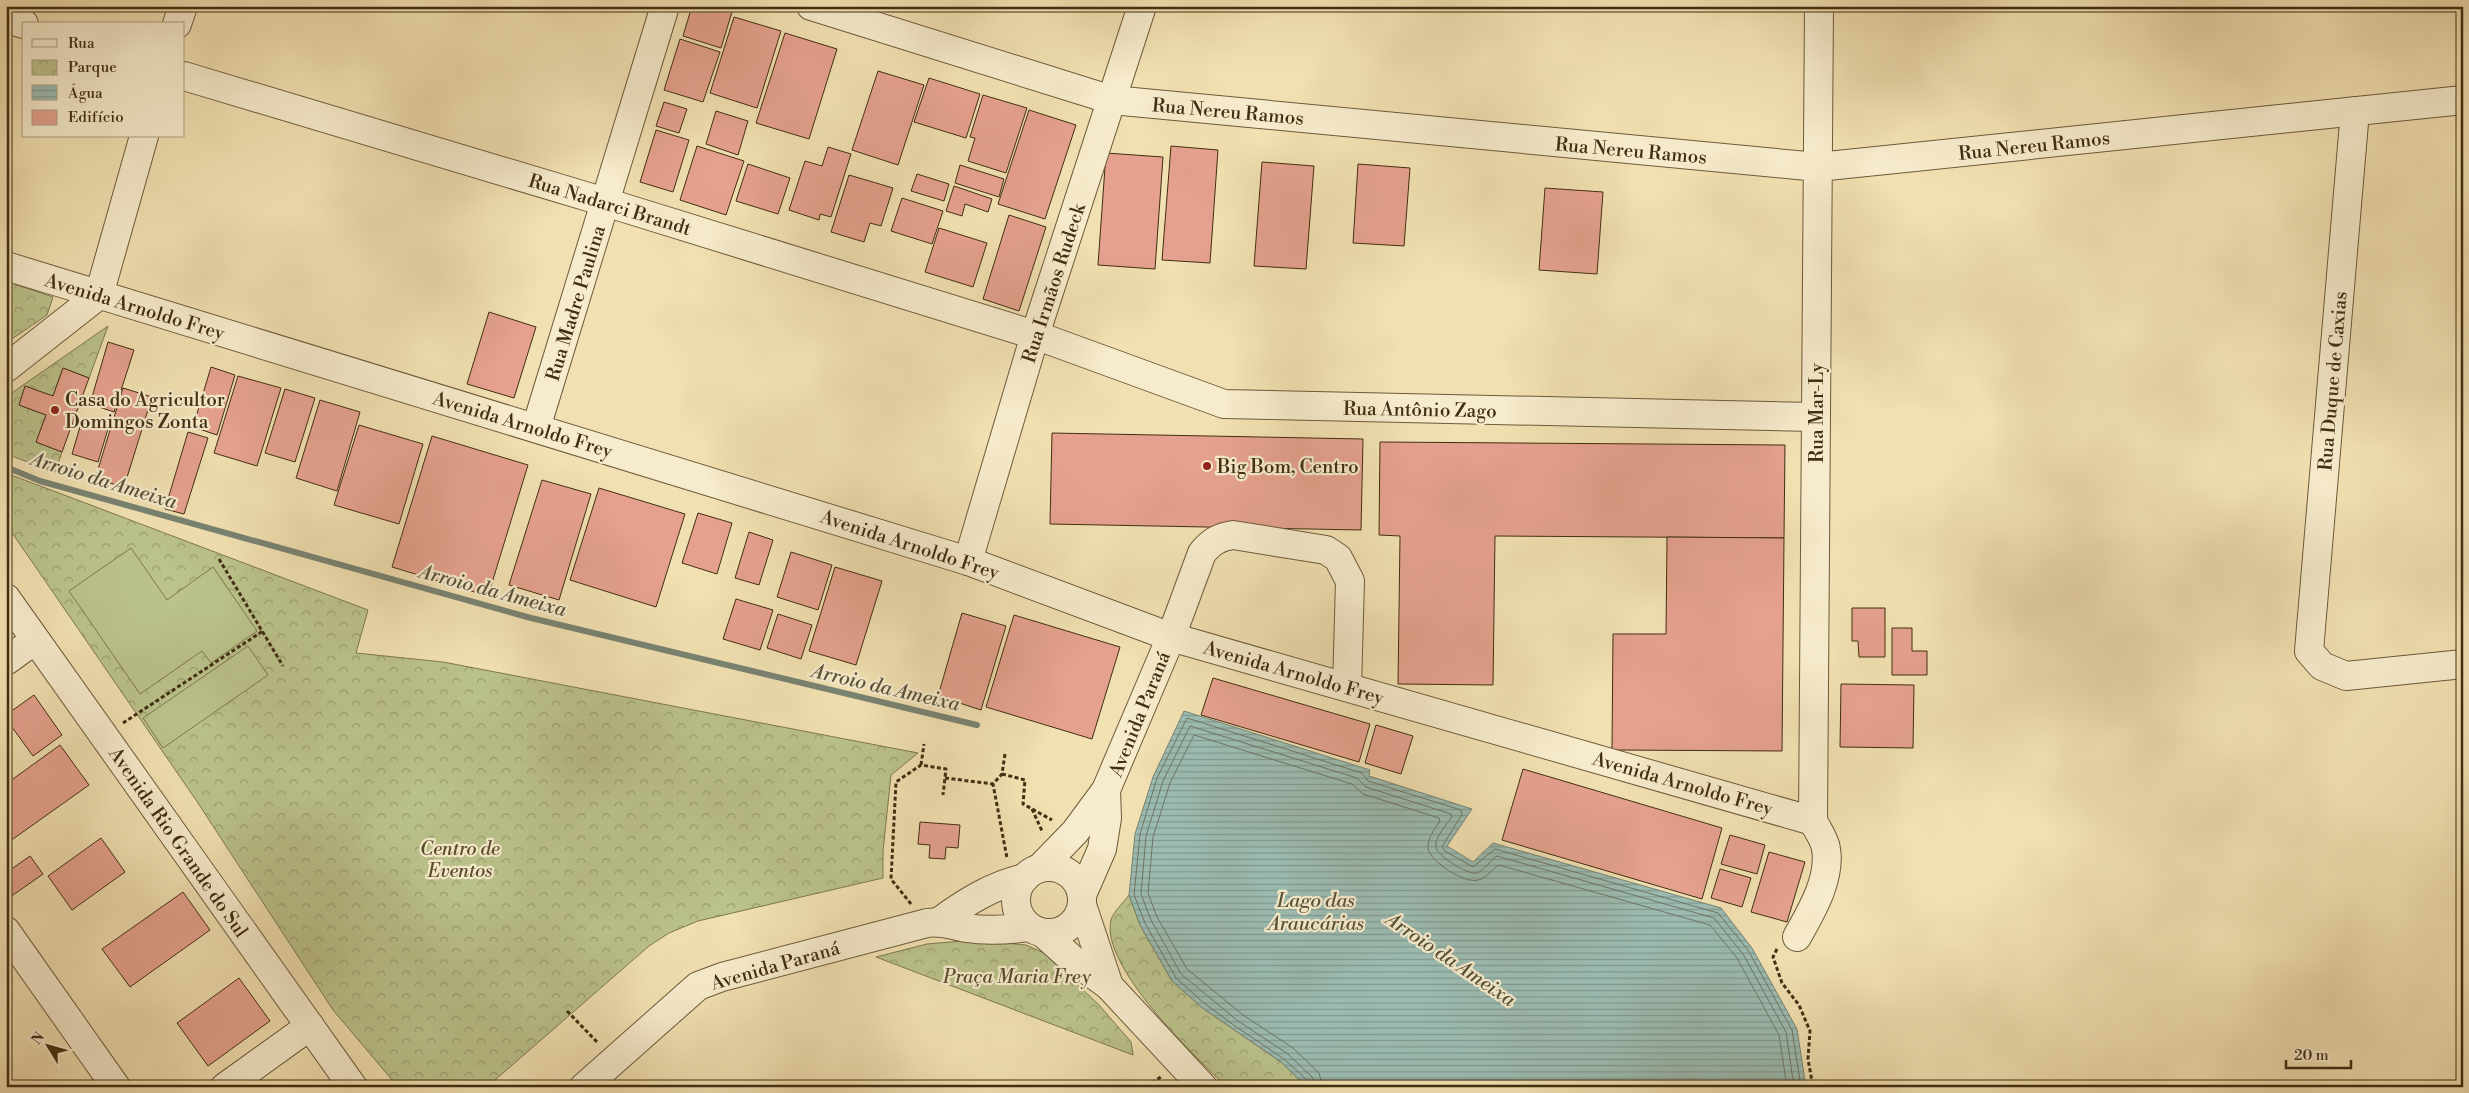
<svg xmlns="http://www.w3.org/2000/svg" width="2469" height="1093" viewBox="0 0 2469 1093" font-family="'Libre Bodoni',serif">
	<style>
		.park { fill: url(#park-crowns); stroke: #7e784f }
		.pitch { fill: #bbc28b; stroke: #7e784f }
		.water { fill: url(#water-rules); stroke: #788372 }
		.lines { fill: none; stroke-linecap: round; stroke-linejoin: round }
		.shore { stroke: #6e7562; stroke-width: 1 }
		.stream { stroke: #788372; stroke-width: 6 }
		.building { fill: #e5a18e; stroke: #412e13 }
		.minor-casing { stroke: #6d5a3a; stroke-width: 30 }
		.path { stroke: #412e13; stroke-width: 3; stroke-dasharray: 4 2.5; stroke-linecap: butt }
		.minor { stroke: #f6ebcc; stroke-width: 28 }
		.poi-dot { fill: #8f2418; stroke: #f6ebcc; stroke-width: 2 }
		.labels { text-anchor: middle; stroke-width: 4.5; stroke-linejoin: round; paint-order: stroke }
		.street-label { font-size: 19px; fill: #412e13; stroke: #f6ebcc }
		.poi-label { font-size: 19px; fill: #412e13; stroke: #f6ebcc; text-anchor: start }
		.park-label { font-size: 19px; font-style: italic; fill: #594c2b; stroke: #f6ebcc }
		.water-label { font-size: 20px; font-style: italic; fill: #58523b; stroke: #f6ebcc }
	</style>
	<defs>
		<pattern id="park-crowns" width="20" height="18" patternUnits="userSpaceOnUse" patternTransform="scale(1.25)"><rect width="20" height="18" fill="#bbc28b"/><path d="M2 6a3 3 0 1 1 6 0M12 15a3 3 0 1 1 6 0" fill="none" stroke="#9a9e70"/></pattern>
		<pattern id="water-rules" width="6" height="5" patternUnits="userSpaceOnUse" patternTransform="scale(1.25)"><rect width="6" height="5" fill="#9cbcb2"/><path d="M0 2.5h6" fill="none" stroke="#819990"/></pattern>
	</defs>
	<rect width="100%" height="100%" fill="#f1e0b1"/>
	<filter id="stains"><feTurbulence type="fractalNoise" baseFrequency=".004" numOctaves="4"/><feColorMatrix values="0 0 0 0 .2 0 0 0 0 .09 0 0 0 0 .02 0 0 0 .5 -.17"/></filter>
	<radialGradient id="worn" r=".72"><stop offset=".6" stop-color="#630" stop-opacity="0"/><stop offset="1" stop-color="#630" stop-opacity=".3"/></radialGradient>
	<g class="park">
		<path d="M8 282 53 297 47 315 6 343V289Z"/>
		<path d="M108 326 89 378 63 368 53 396 25 387 19 405 46 415 36 442 62 452 55 472 6 454V397Z"/>
		<path d="M6 473 368 610 356 653 443 662 918 753 891 775 883 851V878L698 921 669 933 649 946 487 1087H398L333 1010 198 803 6 524Z"/>
		<path d="M1129 895 1140 925 1172 981 1201 1007 1281 1062 1307 1087H1227C1195 1057 1100 966 1111 920 1113 912 1124 902 1129 895Z"/>
		<path d="M973 940 1026 945 1044 953 1099 1005 1131 1042 1133 1055 876 957 927 944Z"/>
	</g>
	<g class="pitch">
		<path d="M131 548 167 600 213 567 257 631 211 663 202 651 140 694 69 591Z"/>
		<path d="M248 646 268 675 163 748 143 718Z"/>
	</g>
	<path class="water" d="M1184 711 1370 770 1369 776 1472 809 1447 846 1473 862 1493 843 1721 908 1752 948 1797 1029 1806 1087H1307L1281 1062 1201 1007 1172 981 1140 925 1129 895 1135 834 1153 777Z"/>
	<g class="lines">
		<g class="shore">
			<path d="M1309 1087 1308 1081 1284 1059 1235 1026 1204 1003 1176 978 1145 923 1134 895 1140 834 1157 778 1187 718 1362 773 1368 781 1461 810 1462 814 1442 847 1445 851 1473 867 1495 849 1718 913 1748 950 1792 1030 1801 1087"/>
			<path d="M1316 1087 1313 1078 1288 1054 1238 1021 1181 974 1151 920 1141 894 1146 836 1163 781 1190 726 1357 778 1366 787 1451 814 1452 817C1447 824 1434 838 1436 847 1437 856 1468 875 1476 873 1485 871 1490 860 1497 856L1714 918 1743 954 1786 1032 1794 1087"/>
			<path d="M1323 1087 1319 1073 1293 1048 1243 1015 1187 969 1157 917 1148 893 1153 837 1170 783 1194 735 1352 784 1363 794 1439 818 1440 821C1435 829 1427 838 1428 849 1431 862 1465 884 1478 880 1487 878 1492 869 1499 865L1710 925 1737 958 1779 1035 1787 1087"/>
		</g>
		<path class="stream" d="M6 467 40 481 531 618 977 725"/>
	</g>
	<g class="building">
		<path d="M692 6H714L732 12 721 48 683 36Z"/>
		<path d="M734 17 781 31 757 108 710 93Z"/>
		<path d="M785 33 837 49 809 139 756 123Z"/>
		<path d="M680 39 720 52 703 102 664 90Z"/>
		<path d="M878 71 924 85 898 165 852 150Z"/>
		<path d="M929 78 980 94 966 138 914 122Z"/>
		<path d="M983 95 1027 108 1006 173 968 161 975 138 970 137Z"/>
		<path d="M664 102 687 109 679 133 656 126Z"/>
		<path d="M1029 110 1076 125 1045 219 998 204Z"/>
		<path d="M716 111 748 121 738 155 706 144Z"/>
		<path d="M656 130 689 140 673 192 640 182Z"/>
		<path d="M697 146 744 161 726 215 680 200Z"/>
		<path d="M1171 146 1218 150 1210 263 1162 260Z"/>
		<path d="M828 147 851 154 831 217 820 214 819 220 789 210 805 161 822 166Z"/>
		<path d="M1106 153 1163 157 1155 269 1098 265Z"/>
		<path d="M1262 162 1314 166 1306 269 1254 266Z"/>
		<path d="M748 164 790 178 778 214 736 201Z"/>
		<path d="M1358 164 1410 168 1404 246 1353 243Z"/>
		<path d="M960 165 1004 179 999 197 955 183Z"/>
		<path d="M917 174 949 184 944 201 911 191Z"/>
		<path d="M849 175 893 188 881 226 870 223 864 242 831 232Z"/>
		<path d="M954 186 992 199 988 212 965 204 962 216 946 211Z"/>
		<path d="M1545 188 1603 192 1597 274 1539 270Z"/>
		<path d="M902 198 943 211 932 244 891 231Z"/>
		<path d="M1009 215 1046 227 1019 311 983 299Z"/>
		<path d="M939 228 987 243 973 287 925 272Z"/>
		<path d="M489 312 536 327 514 398 467 384Z"/>
		<path d="M108 342 134 350 114 412 90 404Z"/>
		<path d="M211 367 235 375 217 435 193 427Z"/>
		<path d="M63 368 89 378 62 452 36 442 46 415 19 405 25 386 53 396Z"/>
		<path d="M238 376 281 388 257 466 214 453Z"/>
		<path d="M123 388 152 397 124 487 95 479Z"/>
		<path d="M285 389 315 398 295 462 265 453Z"/>
		<path d="M320 400 360 412 337 491 296 478Z"/>
		<path d="M82 420 108 429 98 462 72 454Z"/>
		<path d="M359 425 423 444 399 524 334 505Z"/>
		<path d="M188 432 208 438 184 514 165 509Z"/>
		<path d="M1052 433 1363 439 1361 530 1050 524Z"/>
		<path d="M432 436 528 465 488 596 392 567Z"/>
		<path d="M1380 442 1785 445 1784 538 1495 536 1493 685 1398 684 1400 536 1379 535Z"/>
		<path d="M542 480 591 494 559 600 509 585Z"/>
		<path d="M599 488 685 514 656 607 570 580Z"/>
		<path d="M698 513 732 523 717 574 682 563Z"/>
		<path d="M749 532 773 540 759 585 735 578Z"/>
		<path d="M1667 537 1784 538 1782 751 1612 750 1613 634H1666Z"/>
		<path d="M791 552 832 565 818 610 777 597Z"/>
		<path d="M835 567 882 581 856 665 809 651Z"/>
		<path d="M736 599 773 610 760 650 723 639Z"/>
		<path d="M1852 608H1885V657H1859L1858 641H1852Z"/>
		<path d="M962 613 1006 626 981 710 938 696Z"/>
		<path d="M778 614 812 625 801 659 767 648Z"/>
		<path d="M1014 615 1120 647 1092 739 986 707Z"/>
		<path d="M1892 628H1912V651H1927V675H1892Z"/>
		<path d="M1213 678 1370 724 1359 762 1201 715Z"/>
		<path d="M1841 684 1914 685 1913 748 1840 747Z"/>
		<path d="M34 695 62 735 33 756 6 719V715Z"/>
		<path d="M1376 725 1413 736 1401 774 1365 763Z"/>
		<path d="M60 745 89 785 6 844V784Z"/>
		<path d="M1523 769 1722 828 1702 899 1502 840Z"/>
		<path d="M920 822 960 825 958 848 946 847 945 859 929 858 930 845 918 844Z"/>
		<path d="M1730 835 1765 845 1757 874 1721 864Z"/>
		<path d="M101 838 125 872 72 910 48 876Z"/>
		<path d="M1769 852 1805 862 1787 922 1751 912Z"/>
		<path d="M30 856 43 874 6 900V873Z"/>
		<path d="M1720 869 1751 878 1742 907 1711 898Z"/>
		<path d="M183 892 210 930 130 987 102 949Z"/>
		<path d="M239 978 270 1021 208 1066 177 1023Z"/>
	</g>
	<g class="lines">
		<g class="minor-casing">
			<g id="minor">
				<path d="M811 6 1112 100 1818 167 2463 100"/>
				<path d="M6 19 24 24"/>
				<path d="M177 24 183 6"/>
				<path d="M184 76 605 202 1035 335 1224 404 1816 417"/>
				<path d="M2355 111 2309 651 2322 666 2346 676 2463 664"/>
				<path d="M6 266 968 561 1171 637 1813 821"/>
				<path d="M6 368 99 295 144 136"/>
				<path d="M536 428 665 6"/>
				<path d="M968 561 1035 335 1142 6"/>
				<path d="M6 598 353 1087"/>
				<path d="M6 661 35 640"/>
				<circle cx="1049" cy="900" r="33"/>
				<path d="M1040 868 1075 832 1106 790 1171 637 1202 553C1211 542 1219 537 1233 535L1326 550 1338 558 1350 581 1347 687"/>
				<path d="M1082 895 1102 849 1107 818 1106 790"/>
				<path d="M1082 905 1109 986"/>
				<path d="M940 921C966 902 993 885 1025 878"/>
				<path d="M6 931 116 1087"/>
				<path d="M1043 933 1072 959 1109 986 1203 1087"/>
				<path d="M1797 937C1811 912 1831 879 1826 849 1825 840 1817 829 1813 821L1819 6"/>
				<path d="M225 1087 310 1026"/>
				<path d="M584 1087 698 986 722 977 927 923C942 921 952 925 966 928 987 931 1008 930 1029 927"/>
			</g>
		</g>
		<g class="path">
			<path d="M219 559 283 666"/>
			<path d="M123 723 263 631"/>
			<path d="M1005 754 1002 774 993 784 1007 858"/>
			<path d="M921 765 924 744"/>
			<path d="M1002 774 1025 780 1023 804 1052 820"/>
			<path d="M945 778 993 784"/>
			<path d="M1032 809 1042 831"/>
			<path d="M911 904 891 879 896 782 921 765 946 769 943 795"/>
			<path d="M1777 949 1773 957 1782 983 1799 1005 1810 1031 1808 1059 1813 1087"/>
			<path d="M567 1011 598 1043"/>
			<path d="M1147 1087 1162 1076"/>
		</g>
		<use href="#minor" class="minor"/>
	</g>
	<g class="poi-dot">
		<circle cx="55" cy="410" r="5"/>
		<circle cx="1207" cy="466" r="5"/>
	</g>
	<g class="labels">
		<g class="street-label">
			<text transform="translate(1228 111) rotate(5)" y="7">Rua Nereu Ramos</text>
			<text transform="translate(2034 145) rotate(-6)" y="7">Rua Nereu Ramos</text>
			<text transform="translate(1631 150) rotate(5)" y="7">Rua Nereu Ramos</text>
			<text transform="translate(610 204) rotate(17)" y="7">Rua Nadarci Brandt</text>
			<text transform="translate(1053 283) rotate(-72)" y="7">Rua Irmãos Rudeck</text>
			<text transform="translate(575 303) rotate(-73)" y="7">Rua Madre Paulina</text>
			<text transform="translate(135 306) rotate(17)" y="7">Avenida Arnoldo Frey</text>
			<text transform="translate(2332 381) rotate(-85)" y="7">Rua Duque de Caxias</text>
			<text transform="translate(1420 409) rotate(1)" y="7">Rua Antônio Zago</text>
			<text transform="translate(1816 413) rotate(-90)" y="7">Rua Mar-Ly</text>
			<text transform="translate(523 424) rotate(17)" y="7">Avenida Arnoldo Frey</text>
			<text transform="translate(910 544) rotate(18)" y="7">Avenida Arnoldo Frey</text>
			<text transform="translate(1294 672) rotate(16)" y="7">Avenida Arnoldo Frey</text>
			<text transform="translate(1139 714) rotate(-68)" y="7">Avenida Paraná</text>
			<text transform="translate(1683 783) rotate(16)" y="7">Avenida Arnoldo Frey</text>
			<text transform="translate(179 842) rotate(55)" y="7">Avenida Rio Grande do Sul</text>
			<text transform="translate(775 965) rotate(-16)" y="7">Avenida Paraná</text>
		</g>
		<g class="poi-label">
			<text x="65" y="406">Casa do Agricultor<tspan x="65" dy="22">Domingos Zonta</tspan></text>
			<text x="1217" y="473">Big Bom, Centro</text>
		</g>
		<g class="park-label">
			<text x="460" y="855">Centro de<tspan x="460" dy="22">Eventos</tspan></text>
			<text x="1017" y="983">Praça Maria Frey</text>
		</g>
		<g class="water-label">
			<text transform="translate(104 480) rotate(17)" y="7">Arroio da Ameixa</text>
			<text transform="translate(493 590) rotate(15)" y="7">Arroio da Ameixa</text>
			<text transform="translate(886 687) rotate(13)" y="7">Arroio da Ameixa</text>
			<text x="1316" y="907">Lago das<tspan x="1316" dy="23">Araucárias</tspan></text>
			<text transform="translate(1451 959) rotate(34)" y="7">Arroio da Ameixa</text>
		</g>
	</g>
	<rect width="2469" height="1093" fill="none" stroke="#f1e0b1" stroke-width="25"/>
	<rect x="8" y="8" width="2454" height="1078" fill="none" stroke="#412e13" stroke-width="2.5"/>
	<rect x="12" y="12" width="2444" height="1068" fill="none" stroke="#412e13"/>
	<rect x="22" y="22" width="162" height="115" fill="#f6ebcc" stroke="#ae9f82"/>
	<rect x="32" y="39" width="25" height="8" fill="#f6ebcc" stroke="#ae9f82"/>
	<text x="68" y="48" font-size="15" fill="#412e13">Rua</text>
	<rect x="32" y="60" width="25" height="15" fill="url(#park-crowns)" stroke="#ae9f82"/>
	<text x="68" y="72" font-size="15" fill="#412e13">Parque</text>
	<rect x="32" y="85" width="25" height="15" fill="url(#water-rules)" stroke="#ae9f82"/>
	<text x="68" y="98" font-size="15" fill="#412e13">Água</text>
	<rect x="32" y="110" width="25" height="15" fill="#e5a18e" stroke="#ae9f82"/>
	<text x="68" y="122" font-size="15" fill="#412e13">Edifício</text>
	<g transform="translate(48 1046) rotate(307)" stroke="#f6ebcc" stroke-width="4" paint-order="stroke">
	<path d="M0-4L9 19L0 12L-9 19Z" fill="#412e13"/>
	<text y="-8" font-size="14" font-weight="bold" text-anchor="middle" fill="#412e13">N</text>
	</g>
	<path d="M2286 1060v8h65v-8" fill="none" stroke="#412e13" stroke-width="2.5"/>
	<text x="2294" y="1060" font-size="15" fill="#412e13" stroke="#f6ebcc" stroke-width="4" paint-order="stroke">20 m</text>
	<rect width="100%" height="100%" filter="url(#stains)"/>
	<rect width="100%" height="100%" fill="url(#worn)"/>
</svg>
